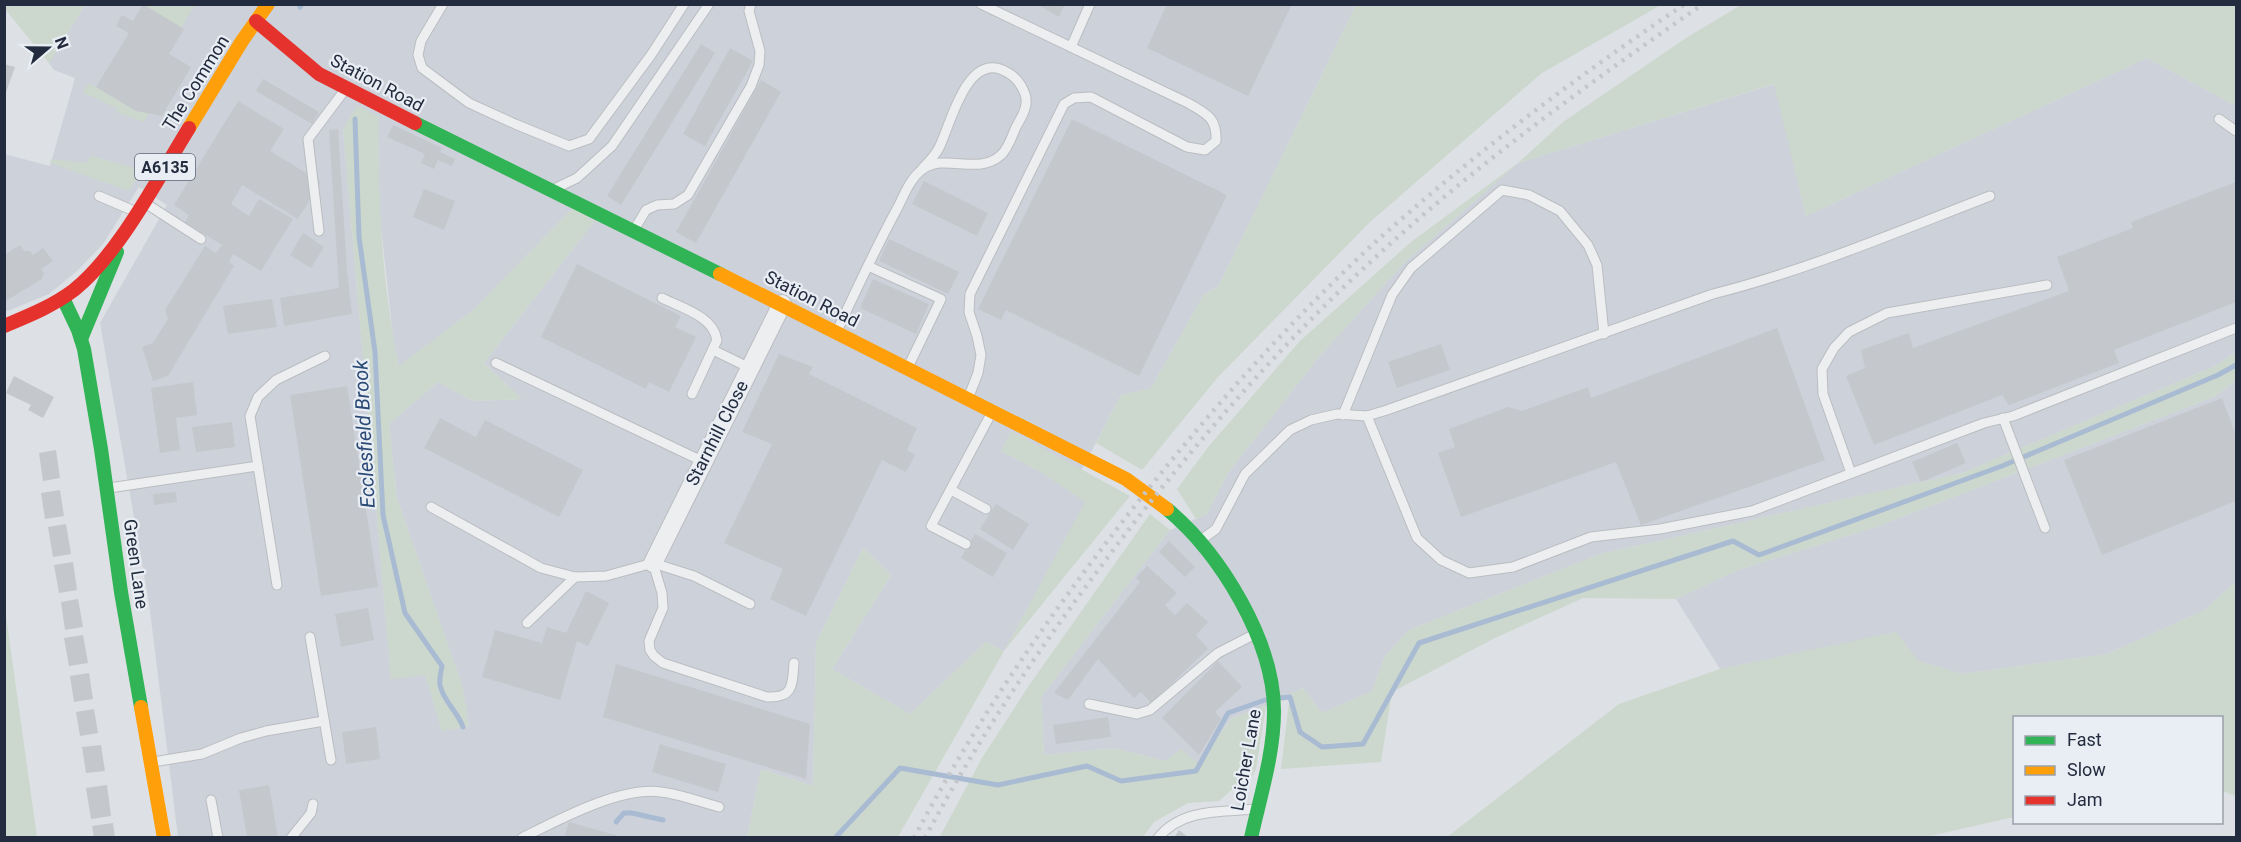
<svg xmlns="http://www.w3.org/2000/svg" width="2241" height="842" viewBox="0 0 2241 842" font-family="Roboto,sans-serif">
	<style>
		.built { fill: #cdd1da; fill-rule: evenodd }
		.green { fill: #ccd8cd }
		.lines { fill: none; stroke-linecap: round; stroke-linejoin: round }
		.stream { stroke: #a8bbd2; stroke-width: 5 }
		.building { fill: #c4c8cc }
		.lane-casing { stroke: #babdc1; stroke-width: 11 }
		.street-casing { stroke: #babdc1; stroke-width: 20 }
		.lane { stroke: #edeef0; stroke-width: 9 }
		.street { stroke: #edeef0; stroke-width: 18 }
		.fast { stroke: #30b455; stroke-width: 14 }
		.slow { stroke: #ff9f0a; stroke-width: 14 }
		.jam { stroke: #e5322d; stroke-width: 14 }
		.rail { stroke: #c6c7cb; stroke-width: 4.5; stroke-dasharray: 3 6; stroke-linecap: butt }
		.labels { text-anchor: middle; stroke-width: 4.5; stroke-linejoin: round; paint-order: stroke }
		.shield { fill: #e9eef4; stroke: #5e6675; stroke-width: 1.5 }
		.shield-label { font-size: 16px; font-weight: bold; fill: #232c3e }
		.street-label { font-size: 18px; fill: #232c3e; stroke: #e9eef4 }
		.water-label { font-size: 20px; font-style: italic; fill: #2a4975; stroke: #e9eef4 }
	</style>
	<rect width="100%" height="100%" fill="#dde0e4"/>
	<g class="built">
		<path d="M195 4 1356 5 1218 287 1204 294 1151 388 1121 395 1081 471 1011 431 1001 451 1041 472 1086 502 1004 651 986 642 910 714 832 669 891 575 863 548 816 643 813 786 761 769 747 837H178L149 603 100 323 167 205 139 187 103 244 77 271 49 294 5 312 4 154 50 166 75 78 54 70 49 63 85 5H143L181 27ZM378 116 379 208 393 338 399 367 472 311 574 207 594 222 484 363 522 399 473 401 438 382 389 424 397 498 462 685 469 726 442 731 425 674 391 678 343 129Z"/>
		<path d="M2147 58 2236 106V352L2215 366 1962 473 1600 554 1409 630 1385 656 1372 691 1322 713 1303 688 1266 706 1232 718 1198 763 1166 761 1114 748 1044 755 1041 697 1170 530 1207 514 1228 473 1317 359 1405 262 1518 163 1775 84 1806 216Z"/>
		<path d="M2236 380V581L2205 610 2107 654 1962 674 1918 661 1896 633 1720 669 1676 599 1738 570 1873 528 2214 397Z"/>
	</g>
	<g class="green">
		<path d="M4 5 5 4 85 5 49 63 5 9Z"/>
		<path d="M143 5H195L181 28Z"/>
		<path d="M1356 5H1661L1542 73 1370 222 1217 378 1142 470 1096 443 1121 395 1151 388 1204 294 1218 287Z"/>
		<path d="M1741 5H2236V106L2147 58 1806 216 1774 84 1518 163 1405 262 1317 359 1228 473 1207 514 1196 519 1177 489 1209 446 1300 341 1411 242 1518 163 1563 122 1686 38Z"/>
		<path d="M89 83 136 111 149 113 144 122 116 112 117 108 83 93Z"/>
		<path d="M357 106 378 116C379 199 381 284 399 366L472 311 574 207 594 222 484 363 522 399 473 401 438 382 389 424 397 498 462 685 469 726 442 731 425 675 391 679 343 129Z"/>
		<path d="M91 156 142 170 129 191 50 163 51 159 86 163Z"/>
		<path d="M2236 352V380L2214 397 1873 528 1738 570 1676 599 1583 598 1495 638 1392 692 1381 762 1281 769 1290 694 1303 688 1322 713 1372 691 1385 656 1409 630 1600 554 1962 473 2215 366Z"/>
		<path d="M1011 431 1130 496 1004 651 898 837 747 838 761 769 813 786 816 643 863 548 891 575 832 669 910 714 986 642 1004 651 1085 502 1041 472 1001 451Z"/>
		<path d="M1150 514 1170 530 1041 697 1044 755 1114 748 1166 761 1181 749 1198 763 1232 718 1266 706 1256 769 1248 783 1235 787 1219 801 1188 803 1154 822 1143 837 939 838 982 758 1030 684Z"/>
		<path d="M2236 581V796L2222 791V718H2014V817L1921 838 1447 837 1619 704 1720 669 1896 632 1918 661 1962 674 2107 654 2205 610Z"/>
		<path d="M4 609H5L37 837H5Z"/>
	</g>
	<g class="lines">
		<g class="stream">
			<path d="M300 7 302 4"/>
			<path d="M355 119 359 237 375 352 383 515 405 613 442 666C441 672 439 680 440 685 443 701 458 712 463 727"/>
			<path d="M1280 698 1290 697 1300 732 1322 747 1363 744 1419 643 1733 541 1759 555 2002 466 2218 375 2236 365"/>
			<path d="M616 822 624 813H632L663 820"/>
			<path d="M835 838 900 768 998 785 1087 766 1121 781 1196 771 1228 713 1265 700"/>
		</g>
	</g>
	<g class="building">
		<path d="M143 4 184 29 169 54 191 67 162 116 136 111 96 87 129 33 116 26 122 15 133 21Z"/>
		<path d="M1036 4H1065L1059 17Z"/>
		<path d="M1167 4H1292L1248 96 1147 48Z"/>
		<path d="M701 44 715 53 621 205 607 196Z"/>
		<path d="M730 48 753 61 705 146 683 134Z"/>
		<path d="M4 64 15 67 5 95H4Z"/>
		<path d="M263 79 319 112 312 124 256 91Z"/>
		<path d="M761 80 781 92 696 243 676 232Z"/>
		<path d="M238 101 284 129 270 151 321 182 298 219 242 185 231 204 249 216 259 199 293 219 261 271 233 254 229 262 234 266 168 376 153 381 142 347 153 343 168 319 165 310 205 246 216 253 222 245 185 222 189 215 174 205Z"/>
		<path d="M1072 119 1227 195 1139 376 1006 310 1001 320 978 309Z"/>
		<path d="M393 125 442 148 440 152 455 159 452 166 438 160 434 169 421 163 425 154 387 137Z"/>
		<path d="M338 129 347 271 352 314 284 326 280 298 339 288 329 130Z"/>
		<path d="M924 181 988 213 977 236 912 204Z"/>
		<path d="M2236 182V302L2114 350 2119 363 2009 405 2002 395 1874 445 1846 376 1865 368 1861 350 1909 333 1913 348 2069 291 2057 257 2133 228 2131 222Z"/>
		<path d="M424 189 455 201 444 230 413 217Z"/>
		<path d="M303 233 324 247 311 268 290 255Z"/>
		<path d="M889 239 959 272 948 294 879 261Z"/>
		<path d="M20 245 24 251H30L33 255 43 248 53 261 41 269 44 273 42 279 4 302V255Z"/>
		<path d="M577 264 681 316 675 327 696 337 669 392 649 382 646 389 541 337Z"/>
		<path d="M873 279 929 304 916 334 860 308Z"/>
		<path d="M272 299 277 327 228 334 223 306Z"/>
		<path d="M1777 328 1825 460 1641 525 1616 462 1461 517 1438 453 1455 447 1449 429 1508 407 1522 411 1588 387 1591 398Z"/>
		<path d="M1441 344 1450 370 1397 388 1388 362Z"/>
		<path d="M779 354 813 367 809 374 917 428 907 450 915 455 906 472 882 460 806 616 770 599 783 569 724 543 772 444 742 432Z"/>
		<path d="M14 376 54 397 43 418 28 410 31 405 6 393Z"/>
		<path d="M193 382 197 415 176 418 180 450 160 453 151 388Z"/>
		<path d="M347 386 378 587 321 596 290 395Z"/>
		<path d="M2222 398 2236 435V501L2102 555 2064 460Z"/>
		<path d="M440 418 476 437 485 420 583 470 559 517 424 448Z"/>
		<path d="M232 422 235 447 196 452 192 427Z"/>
		<path d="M1957 443 1966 463 1921 482 1912 462Z"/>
		<path d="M56 450 60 478 43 481 39 453Z"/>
		<path d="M60 490 64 516 45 519 41 493Z"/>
		<path d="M176 492 177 502 154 505 153 494Z"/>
		<path d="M996 504 1029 524 1013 550 980 529Z"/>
		<path d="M66 524 71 554 53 557 48 527Z"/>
		<path d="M975 534 1007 553 993 577 961 558Z"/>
		<path d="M1169 541 1195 567 1185 577 1159 552Z"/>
		<path d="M73 562 77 590 59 593 54 565Z"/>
		<path d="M1147 566 1177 593 1165 605 1175 615 1187 603 1208 622 1196 635 1208 649 1151 703 1141 692 1134 698 1098 659 1068 700 1054 693 1140 582 1136 578Z"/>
		<path d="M586 591 609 603 588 646 577 641 560 700 482 677 495 630 542 643 547 627 566 633Z"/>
		<path d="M78 599 83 627 65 630 61 602Z"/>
		<path d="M368 608 374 640 341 647 335 614Z"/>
		<path d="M83 635 88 663 69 666 64 638Z"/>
		<path d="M1218 661 1242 687 1215 712 1221 719 1199 755 1162 718Z"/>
		<path d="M616 664 810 724 806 779 603 717Z"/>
		<path d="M89 673 93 699 74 702 70 676Z"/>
		<path d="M94 709 98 733 80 736 76 712Z"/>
		<path d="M1108 717 1111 737 1056 744 1053 725Z"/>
		<path d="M376 727 380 759 346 764 342 732Z"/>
		<path d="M660 744 726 764 718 792 652 772Z"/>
		<path d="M101 745 105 771 86 773 82 747Z"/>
		<path d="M107 785 111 816 91 819 86 788Z"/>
		<path d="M269 785 278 838H247L239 790Z"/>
		<path d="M569 822 622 837V838H564Z"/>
		<path d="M113 823 115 838H94L92 826Z"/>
		<path d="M1179 830 1189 838H1174Z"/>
	</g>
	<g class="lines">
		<g class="lane-casing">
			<g id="lane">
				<path d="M443 4 421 41 418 55 422 68 469 103 515 124 569 146 589 139 651 55 684 4"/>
				<path d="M1071 47 1090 4"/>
				<path d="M2219 119 2236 131"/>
				<path d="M556 188 577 178 612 146 709 4"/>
				<path d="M99 196 134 211"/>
				<path d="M145 203 201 239"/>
				<path d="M634 230 646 210 657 205 674 204 688 195 751 86 759 65 760 51 749 11 751 4"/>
				<path d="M319 231 308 139 344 91"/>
				<path d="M868 266 941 299 909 365"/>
				<path d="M662 298C682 308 713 316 717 340L692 394"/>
				<path d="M838 329C857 288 876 247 898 207 904 195 911 177 923 169 946 153 978 176 1001 155 1008 149 1012 136 1016 127 1022 116 1029 106 1025 94 1020 81 1013 74 1000 69 965 58 950 126 939 148 934 157 929 162 922 169"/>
				<path d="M713 350 750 368"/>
				<path d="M496 363 702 461"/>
				<path d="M969 396 978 373 981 355 977 336 969 312 970 294 1064 104 1074 98 1091 97 1187 147 1205 150 1216 141C1217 117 1206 114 1188 103L981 4"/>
				<path d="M1343 415 1392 295 1411 268 1502 190 1529 195 1560 211 1588 245 1597 265 1604 334"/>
				<path d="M1367 416 1417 538 1441 560 1469 573 1513 567 1591 537 1660 529 1752 511 1984 423 2013 416 2236 328"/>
				<path d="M2003 418 2045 528"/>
				<path d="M1851 473 1823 394 1822 369 1834 348 1849 332 1887 313 2047 285"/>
				<path d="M109 488 258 466"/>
				<path d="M951 490 986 509"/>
				<path d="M431 507 541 568 575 577 606 576 653 563 694 576 750 604"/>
				<path d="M1201 540 1216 529 1245 474 1290 430 1311 420 1337 414 1367 416 1387 410 1713 294C1808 270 1899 231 1990 196"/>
				<path d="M966 544 931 526 992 412"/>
				<path d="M653 563 662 593 663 608 649 641 650 650 654 656 663 663 767 697C794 698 792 685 794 663"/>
				<path d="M277 585 250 416 258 397 276 380 325 356"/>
				<path d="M527 623 575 577"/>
				<path d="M310 637 331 760"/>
				<path d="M1089 704 1137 714 1150 710 1218 653 1255 634"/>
				<path d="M153 762 202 754 241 738 266 731 324 721"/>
				<path d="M211 800 218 838"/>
				<path d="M291 838 311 813 313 804"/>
				<path d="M522 838C558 820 621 786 661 792 680 794 700 802 719 807"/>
				<path d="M1158 838C1182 808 1222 812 1256 809"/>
			</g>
		</g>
		<g class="street-casing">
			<path id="street" d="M653 563 782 304"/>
		</g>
		<use href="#lane" class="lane"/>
		<use href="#street" class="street"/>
		<g class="fast">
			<path d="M415 123 720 274"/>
			<path d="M63 298 78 330 84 349 101 449 121 592 141 707"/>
			<path d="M81 339 117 252"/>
			<path d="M1167 509C1220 553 1274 641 1274 711 1274 754 1260 797 1251 838"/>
		</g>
		<g class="slow">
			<path d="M189 128 242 41 268 4"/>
			<path d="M720 274 1126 479 1167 509"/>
			<path d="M141 707 164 838"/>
		</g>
		<g class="jam">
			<path d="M256 21 319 74 415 123"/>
			<path d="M4 326C28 316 53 306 74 290 119 254 158 178 189 128"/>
		</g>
		<g class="rail">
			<path d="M914 838C975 722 1050 614 1130 512 1204 418 1283 328 1370 247 1467 159 1576 77 1685 4"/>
			<path d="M925 838C986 723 1061 617 1140 515 1213 423 1291 334 1378 255 1479 162 1591 82 1703 4"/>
		</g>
	</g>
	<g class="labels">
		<rect class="shield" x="135" y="154" width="60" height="26" rx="4.5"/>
		<g class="shield-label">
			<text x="165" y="173">A6135</text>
		</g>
		<g class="street-label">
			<text transform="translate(196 83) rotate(-58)" y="6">The Common</text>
			<text transform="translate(377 83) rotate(28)" y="6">Station Road</text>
			<text transform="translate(812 299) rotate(27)" y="6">Station Road</text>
			<text transform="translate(717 433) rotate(-63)" y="6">Starnhill Close</text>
			<text transform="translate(136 564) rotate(82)" y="6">Green Lane</text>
			<text transform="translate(1246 760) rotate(-80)" y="6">Loicher Lane</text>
		</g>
		<g class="water-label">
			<text transform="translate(364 434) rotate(-93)" y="7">Ecclesfield Brook</text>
		</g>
	</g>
	<rect width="2241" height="842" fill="none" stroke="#232c3e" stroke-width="12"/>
	<rect x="2013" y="716" width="210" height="108" fill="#e9eef4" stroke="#9aa0ab" stroke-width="1.5"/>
	<rect x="2025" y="736" width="30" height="9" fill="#30b455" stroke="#9aa0ab" stroke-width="1.5"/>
	<text x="2067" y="746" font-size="18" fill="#232c3e">Fast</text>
	<rect x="2025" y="766" width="30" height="9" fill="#ff9f0a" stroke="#9aa0ab" stroke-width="1.5"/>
	<text x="2067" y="776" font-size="18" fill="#232c3e">Slow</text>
	<rect x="2025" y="796" width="30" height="9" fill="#e5322d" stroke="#9aa0ab" stroke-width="1.5"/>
	<text x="2067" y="806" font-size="18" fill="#232c3e">Jam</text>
	<g transform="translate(48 48) rotate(70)" stroke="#e9eef4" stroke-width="4.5" paint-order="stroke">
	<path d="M0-4.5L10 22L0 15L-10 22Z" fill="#232c3e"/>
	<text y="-9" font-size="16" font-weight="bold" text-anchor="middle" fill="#232c3e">N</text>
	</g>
</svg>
